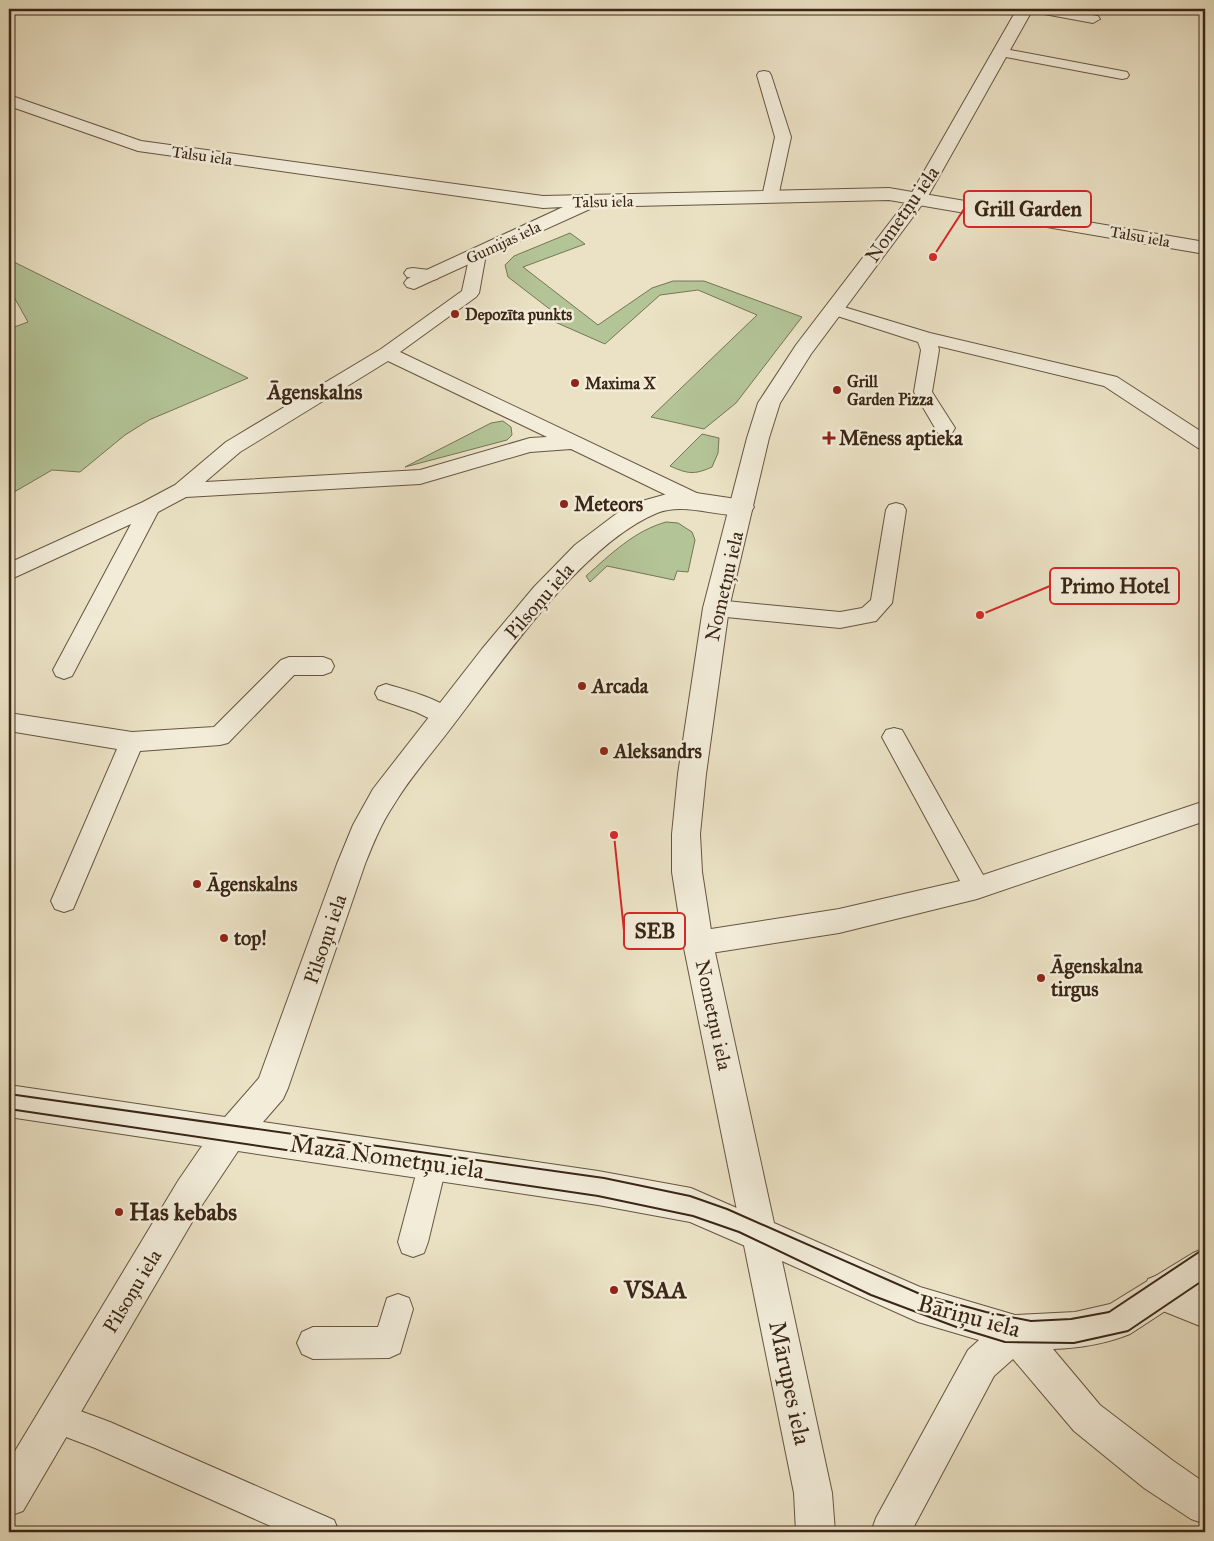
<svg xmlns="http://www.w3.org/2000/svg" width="1214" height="1541" viewBox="0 0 1214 1541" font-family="'IM FELL Great Primer',serif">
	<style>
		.green { fill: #b3c497; stroke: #767556 }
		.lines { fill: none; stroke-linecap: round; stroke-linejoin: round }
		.service-casing { stroke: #665541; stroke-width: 2 }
		.minor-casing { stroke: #665541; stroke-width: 2 }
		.tertiary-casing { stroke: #665541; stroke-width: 2 }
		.service { fill: #f2ecd9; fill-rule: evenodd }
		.minor { fill: #f2ecd9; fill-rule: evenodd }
		.tertiary { fill: #f2ecd9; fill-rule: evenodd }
		.tram { stroke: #3a2615; stroke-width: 2 }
		.poi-dot { fill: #8f2418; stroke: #f2ecd9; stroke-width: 2 }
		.labels { text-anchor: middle; stroke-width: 5; stroke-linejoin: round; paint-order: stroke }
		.far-street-label { font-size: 16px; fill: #3a2615; stroke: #f2ecd9 }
		.far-poi-label { font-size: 16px; font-weight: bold; fill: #3a2615; stroke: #f2ecd9; text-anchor: start }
		.street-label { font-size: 20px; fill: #3a2615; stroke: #f2ecd9 }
		.poi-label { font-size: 20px; font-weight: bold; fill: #3a2615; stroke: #f2ecd9; text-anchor: start }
		.far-district-label { font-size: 21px; font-weight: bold; fill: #3a2615; stroke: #f2ecd9 }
		.near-street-label { font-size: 24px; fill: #3a2615; stroke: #f2ecd9 }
		.near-poi-label { font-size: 24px; font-weight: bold; fill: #3a2615; stroke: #f2ecd9; text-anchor: start }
		.leader { fill: none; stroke: #d62828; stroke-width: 2 }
		.callout-dot { fill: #d62828; stroke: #f2ecd9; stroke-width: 2 }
		.callout { fill: #f2ecd9; stroke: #d62828; stroke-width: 2 }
		.callout-label { font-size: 21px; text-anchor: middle; font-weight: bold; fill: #3a2615 }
	</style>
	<rect width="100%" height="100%" fill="#ebe2c5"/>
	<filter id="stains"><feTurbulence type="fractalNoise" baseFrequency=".004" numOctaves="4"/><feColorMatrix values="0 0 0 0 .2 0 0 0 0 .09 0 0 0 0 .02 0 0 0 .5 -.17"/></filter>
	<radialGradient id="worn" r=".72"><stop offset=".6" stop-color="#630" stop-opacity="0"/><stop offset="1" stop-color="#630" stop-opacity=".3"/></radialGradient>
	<g class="green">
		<path d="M570 233 585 244 523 267 598 325 652 288 673 281H704L802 317 736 403 704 429 651 417 757 315 698 290 660 295 605 344 555 322 560 317 508 277 505 265 514 256Z"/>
		<path d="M9 262H14L248 378 149 420 125 435 80 472 52 470 9 495V329L28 322 9 288Z"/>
		<path d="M503 421 511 427 512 435 507 440 405 467 491 423Z"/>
		<path d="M702 434 719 438 718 453 712 467C694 475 688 474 670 466Z"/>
		<path d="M666 522 678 523 692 532 695 540 688 572 677 571 674 580 607 566 590 582 586 576C611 554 634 531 666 522Z"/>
	</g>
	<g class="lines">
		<g class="service-casing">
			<g id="service">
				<path d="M1032 9H1060L1098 16 1100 19 1093 23 1039 13Z"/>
				<path d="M1000 48 1122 71 1127 72 1129 75 1127 78 1122 79 995 55 993 52 995 49Z"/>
				<path d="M764 71 769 72 771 75 791 137 778 197 776 200H764L762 197 775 137 757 75 759 72Z"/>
				<path d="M478 249 484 250 486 254 479 293 476 297 400 352 703 496 706 501 703 506 696 508 689 506 571 449 530 452 420 484 186 497 158 512 72 676 64 679 56 676 53 670 131 524 9 580V563L143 502 175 485 226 442 381 349 462 291 470 254 472 250ZM388 361 547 437 530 438 420 470 205 482 240 452Z"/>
				<path d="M413 268 437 271 440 275 437 279 431 280 407 277 404 273 407 269Z"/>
				<path d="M834 304 930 333 1117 377 1205 434V450L1198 448 1104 386 938 346 939 350 932 392 955 428 952 433 945 434 938 433 914 392 921 350 918 342 828 313 825 309 828 305Z"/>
				<path d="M896 503 903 505 906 510 892 603 876 621 840 628 716 616 708 614 705 608 708 602 716 600 840 612 862 608 871 600 886 510 889 505Z"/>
				<path d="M289 657H323L331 660 334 666 331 672 323 675H294L228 743 220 745 140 751 73 909 64 912 55 909 51 901 117 749 9 731V713L132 732 214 727 281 660Z"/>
				<path d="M386 684C405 690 448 700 457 717L453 724 445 726 416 712 378 699 375 693 378 687Z"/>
				<path d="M894 728 902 730 983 875 1205 801V821L977 899 839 933 698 955 689 951 685 943 689 935 698 931 839 909 960 881 882 737 886 730Z"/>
				<path d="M433 1149 443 1153 447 1163 428 1242 424 1253 413 1257 402 1253 398 1242 419 1163 423 1153Z"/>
				<path d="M398 1294 409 1298 413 1309 400 1353 389 1358 313 1359 302 1354 297 1343 302 1332 313 1327H378L387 1298Z"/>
				<path d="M56 1402 110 1422 334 1520 339 1532H284L95 1448 45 1429 40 1418 45 1407Z"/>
			</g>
		</g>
		<g class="minor-casing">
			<g id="minor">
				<path d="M9 95 141 141 543 196 889 188 1205 242V254L889 200 591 207 590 209 414 289 407 287 404 283 407 279 563 207 543 208 138 151 9 106Z"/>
				<path d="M696 493 750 501 754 507 750 513C723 521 688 501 657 513 582 544 503 660 454 724 434 751 410 777 393 806 381 824 373 844 365 864L288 1088 283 1099 263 1122 598 1171 691 1188 771 1223 776 1235 771 1247 759 1252 690 1222 598 1205 238 1151 202 1205 23 1511 9 1516V1461L178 1181 202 1146 9 1117V1085L225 1117 259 1078 337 864 353 825 373 789 482 649 534 587 575 545 620 511 642 501 667 494Z"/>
				<path d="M1161 1274 1205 1292V1328L1148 1305 1143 1292 1148 1279Z"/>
			</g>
		</g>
		<g class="tertiary-casing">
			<path id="tertiary" d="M1017 9H1033L927 198 811 354 780 403 769 438 729 608 706 774 700 834 702 872 713 943 774 1223 920 1287 1015 1315 1075 1312 1110 1304 1193 1253 1205 1248V1285L1130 1334C1105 1344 1079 1348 1053 1349L1100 1405 1172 1460 1205 1483V1524L1191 1519 1144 1488 1074 1431 1013 1359 994 1376 911 1532H871L876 1518 968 1350 979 1340 918 1322 782 1261 832 1493 835 1532H796L794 1493 683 943 672 872V834L678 774 703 608 747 438 758 403 796 345 910 196Z"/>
		</g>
		<use href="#service" class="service"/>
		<use href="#minor" class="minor"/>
		<use href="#tertiary" class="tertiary"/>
		<g class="tram">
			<path d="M9 1094 604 1178 690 1196 727 1209 920 1294 986 1312 1031 1321 1071 1319 1109 1312 1205 1248"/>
			<path d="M9 1109 598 1196 693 1216 739 1232 871 1295 959 1328 1005 1342 1074 1343 1128 1331 1205 1279"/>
		</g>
	</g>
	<g class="poi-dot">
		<circle cx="455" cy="314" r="5"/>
		<circle cx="575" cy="383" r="5"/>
		<circle cx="837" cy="390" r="5"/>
		<path d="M826.5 430.5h5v5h5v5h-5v5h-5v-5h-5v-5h5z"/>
		<circle cx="564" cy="504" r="5"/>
		<circle cx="582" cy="686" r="5"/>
		<circle cx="604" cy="751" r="5"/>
		<circle cx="197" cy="884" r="5"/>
		<circle cx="224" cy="938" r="5"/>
		<circle cx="1041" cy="978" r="5"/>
		<circle cx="119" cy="1212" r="5"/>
		<circle cx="614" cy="1290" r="5"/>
	</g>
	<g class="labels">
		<g class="far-street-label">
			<text transform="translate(202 155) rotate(8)" y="6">Talsu iela</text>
			<text transform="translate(603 201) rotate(-1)" y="6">Talsu iela</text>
			<text transform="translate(1140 236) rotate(10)" y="6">Talsu iela</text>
			<text transform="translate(503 242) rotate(-25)" y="6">Gumijas iela</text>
		</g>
		<g class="far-poi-label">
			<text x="465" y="320">Depozīta punkts</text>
			<text x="847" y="387">Grill<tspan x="847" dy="18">Garden Pizza</tspan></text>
			<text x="585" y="389">Maxima X</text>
		</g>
		<g class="street-label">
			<text transform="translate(902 214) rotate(-55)" y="7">Nometņu iela</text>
			<text transform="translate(724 586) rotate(-77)" y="7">Nometņu iela</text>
			<text transform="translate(539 601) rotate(-49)" y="7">Pilsoņu iela</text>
			<text transform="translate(325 939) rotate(-71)" y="7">Pilsoņu iela</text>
			<text transform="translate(714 1015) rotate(78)" y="7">Nometņu iela</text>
			<text transform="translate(132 1291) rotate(-59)" y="7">Pilsoņu iela</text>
		</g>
		<g class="poi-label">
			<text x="839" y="445">Mēness aptieka</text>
			<text x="574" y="511">Meteors</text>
			<text x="592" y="693">Arcada</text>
			<text x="614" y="758">Aleksandrs</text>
			<text x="207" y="891">Āgenskalns</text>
			<text x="234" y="945">top!</text>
			<text x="1051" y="973">Āgenskalna<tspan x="1051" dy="23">tirgus</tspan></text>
		</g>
		<g class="far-district-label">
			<text x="315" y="399">Āgenskalns</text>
		</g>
		<g class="near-street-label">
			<text transform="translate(387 1157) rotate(8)" y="8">Mazā Nometņu iela</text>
			<text transform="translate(969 1316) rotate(15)" y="8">Bāriņu iela</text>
			<text transform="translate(790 1383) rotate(78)" y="8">Mārupes iela</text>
		</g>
		<g class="near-poi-label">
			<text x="129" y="1220">Has kebabs</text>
			<text x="624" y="1298">VSAA</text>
		</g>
	</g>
	<path class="leader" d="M933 257L964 209M980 615L1050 586M614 835L624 931"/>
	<g class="callout-dot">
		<circle cx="933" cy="257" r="5"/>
		<circle cx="980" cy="615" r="5"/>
		<circle cx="614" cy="835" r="5"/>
	</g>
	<g class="callout">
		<rect x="964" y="191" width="127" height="36" rx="5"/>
		<rect x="1050" y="568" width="129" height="36" rx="5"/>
		<rect x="624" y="913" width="61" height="36" rx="5"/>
	</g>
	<g class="callout-label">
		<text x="1028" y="216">Grill Garden</text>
		<text x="1115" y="593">Primo Hotel</text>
		<text x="655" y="938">SEB</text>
	</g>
	<rect width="1214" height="1541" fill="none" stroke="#ebe2c5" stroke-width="30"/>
	<rect x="10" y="10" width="1194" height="1521" fill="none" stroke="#3a2615" stroke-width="2.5"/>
	<rect x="15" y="15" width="1184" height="1511" fill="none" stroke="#3a2615"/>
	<rect width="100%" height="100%" filter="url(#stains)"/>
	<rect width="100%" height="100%" fill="url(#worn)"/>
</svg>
